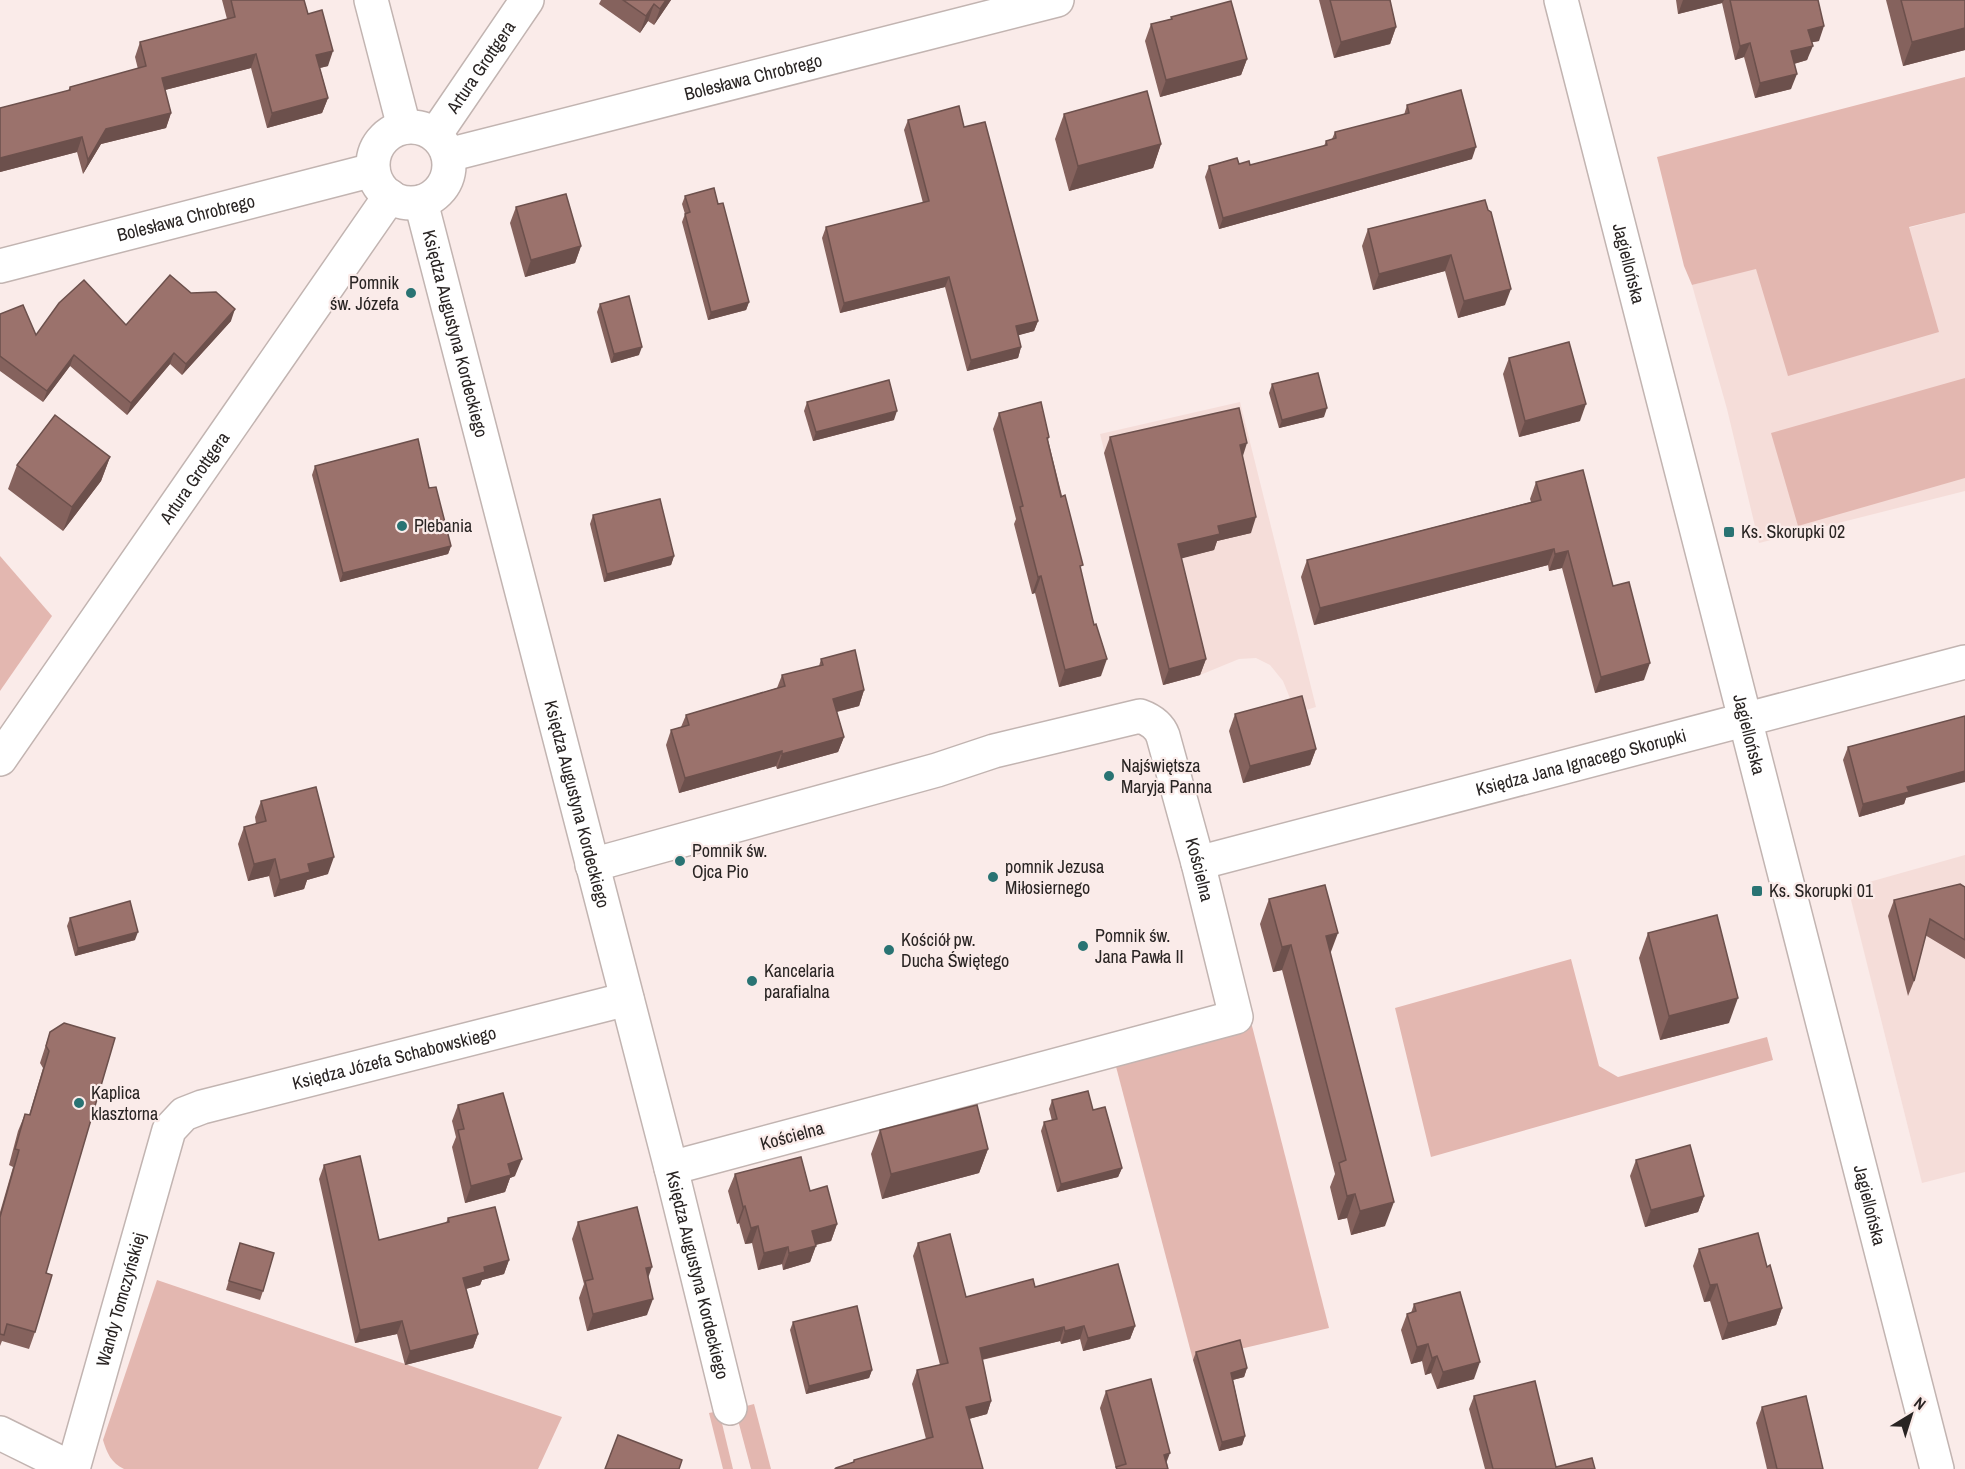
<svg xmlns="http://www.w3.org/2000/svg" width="1965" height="1469" viewBox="0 0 1965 1469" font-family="'Archivo Narrow',sans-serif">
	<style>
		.built { fill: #f5ddd9 }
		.green { fill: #e3b7b0 }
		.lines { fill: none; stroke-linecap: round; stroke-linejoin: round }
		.street-casing { stroke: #c2b4b1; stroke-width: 36 }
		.secondary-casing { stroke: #c2b4b1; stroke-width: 36 }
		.street { stroke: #fff; stroke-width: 33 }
		.secondary { stroke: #fff; stroke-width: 33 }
		.wall { fill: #85625d }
		.shaded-wall { fill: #6c504c }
		.building { fill: #9b726c; stroke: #6c504c; stroke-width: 1.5 }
		.poi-dot { fill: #297373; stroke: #faebe9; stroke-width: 2 }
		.labels { text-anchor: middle; stroke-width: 4.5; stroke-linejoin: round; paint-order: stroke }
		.street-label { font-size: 18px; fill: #292423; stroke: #faebe9 }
		.poi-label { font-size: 18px; fill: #292423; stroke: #faebe9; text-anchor: start }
	</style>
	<rect width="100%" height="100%" fill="#faebe9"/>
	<g class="built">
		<path d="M1965 213V491L1759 543 1727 409 1692 285Z"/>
		<path d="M1240 402 1316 707 1296 713 1283 681 1270 665 1256 658 1239 659 1200 675 1163 685 1100 434Z"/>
		<path d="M1965 855V1172L1922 1183 1848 888Z"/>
	</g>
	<g class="green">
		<path d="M1965 77V213L1909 227 1939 332 1788 376 1756 269 1692 285 1684 266 1657 157Z"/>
		<path d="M1965 378V478L1798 526 1771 433Z"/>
		<path d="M0 556 52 616 0 691Z"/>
		<path d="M1571 959 1599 1066 1618 1077 1767 1037 1773 1060 1431 1157 1395 1008Z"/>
		<path d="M1251 1022 1329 1328 1193 1360 1114 1059Z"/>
		<path d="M157 1280 562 1417 538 1469H124C111 1463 107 1453 103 1440Z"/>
		<path d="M754 1404 771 1469H751L735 1409Z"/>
		<path d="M719 1411 733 1469H723L709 1413Z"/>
	</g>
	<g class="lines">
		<g class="street-casing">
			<g id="street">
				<path d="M371 0 404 127"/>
				<circle cx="411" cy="165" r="38"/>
				<path id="s1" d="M435 135 527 0"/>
				<path id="s2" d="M448 155 1057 0"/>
				<path id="s3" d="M421 202 671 1168 730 1408"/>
				<path id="s4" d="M0 266 373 170"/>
				<path id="s5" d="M0 759 390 196"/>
				<path id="s6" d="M1198 863 1965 662"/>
				<path id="s7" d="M592 865 937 770 994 751 1140 716C1151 720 1159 725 1163 736L1198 863 1236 1017 671 1168"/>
				<path d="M0 1433 73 1469"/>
				<path id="s8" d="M73 1469 169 1130 184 1114 202 1107 627 999"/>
			</g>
		</g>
		<g class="secondary-casing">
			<g id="secondary">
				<path id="s9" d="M1561 0 1937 1469"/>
			</g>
		</g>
		<use href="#street" class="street"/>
		<use href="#secondary" class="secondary"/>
	</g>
	<g class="wall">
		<path d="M222 0H304L308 14 328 66 320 68 328 98 322 113 267 128 251 68 165 90 171 113 166 128 101 144 83 174 77 152 0 172V108L68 91 70 87 138 69 135 57 140 42 227 19Z"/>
		<path d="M601 0H671L654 25 648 21 640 33 599 4Z"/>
		<path d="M1319 0H1390L1396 27 1390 44 1334 58Z"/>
		<path d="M1676 0H1818L1819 41 1812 42 1807 60 1794 64 1791 89 1755 98 1744 57 1735 60 1722 3 1678 14Z"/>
		<path d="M1886 0H1965V50L1903 66Z"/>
		<path d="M1171 17 1247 59 1241 75 1160 97 1145 41 1151 24 1171 19Z"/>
		<path d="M1407 105 1472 159 1219 229 1205 177 1209 166 1239 164 1250 165 1324 146 1326 141 1332 139 1335 132 1404 115Z"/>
		<path d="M1064 114 1161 144 1153 168 1069 191 1055 139Z"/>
		<path d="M908 120 964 127 1038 321 1034 331 1018 335 1021 347 1018 358 967 371 945 287 840 313 822 238 826 227 923 203 904 130Z"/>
		<path d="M685 196 718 204 749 302 746 310 708 320 682 222 685 214 682 204Z"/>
		<path d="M1485 200 1505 305 1458 318 1445 271 1373 290 1362 246 1368 229Z"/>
		<path d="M516 207 581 246 575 263 525 277 510 223Z"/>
		<path d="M191 293 231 321 182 375 170 364 127 415 70 366 43 402 0 371V314L36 335 126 325Z"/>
		<path d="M600 304 639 355 611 363 597 312Z"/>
		<path d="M1509 358 1580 421 1519 437 1503 374Z"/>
		<path d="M1272 384 1324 417 1279 428 1269 393Z"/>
		<path d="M807 402 894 420 813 441 804 411Z"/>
		<path d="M999 413 1049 437 1048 440 1081 571 1101 676 1059 687 1035 593 1032 594 1014 524 1016 519 993 429Z"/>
		<path d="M1110 437 1242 456 1251 533 1217 541 1214 550 1181 558 1206 659 1200 675 1163 685 1104 453Z"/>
		<path d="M110 457 101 481 63 531 8 489 17 465Z"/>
		<path d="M315 466 429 488 451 546 448 554 340 582 312 475Z"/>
		<path d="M1536 482 1613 586 1644 680 1595 693 1562 568 1549 571 1548 565 1314 625 1301 577 1307 560 1531 502 1530 499Z"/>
		<path d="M593 515 674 556 671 565 604 582 590 524Z"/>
		<path d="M821 659 864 690 859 706 837 712 844 737 838 752 777 769 776 766 679 793 666 745 671 730 681 727 686 715 777 688 782 675 819 666Z"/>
		<path d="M1235 714 1316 749 1310 765 1243 783 1229 731Z"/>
		<path d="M1848 747 1906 798 1904 804 1859 817 1843 760Z"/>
		<path d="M261 801 328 874 307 880 304 889 274 897 269 876 248 881 238 844 244 827 256 824 255 817Z"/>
		<path d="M1965 887V959L1925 935 1914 981 1908 996 1888 916 1894 900Z"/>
		<path d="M1269 899 1330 954 1385 1226 1351 1235 1347 1218 1338 1220 1330 1187 1335 1174 1282 970 1273 972 1260 924Z"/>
		<path d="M70 918 135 940 75 956 67 926Z"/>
		<path d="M1648 933 1729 1023 1660 1040 1639 958Z"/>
		<path d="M50 1032 46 1273 35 1332 29 1349 2 1341 0 1346V1212L13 1167 9 1165 18 1131 25 1114 29 1115 43 1068 40 1063Z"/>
		<path d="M1052 1100 1122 1168 1118 1177 1057 1192 1041 1131 1044 1122 1052 1121 1049 1109Z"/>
		<path d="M458 1105 515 1176 510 1178 505 1192 465 1203 452 1147 456 1137 452 1121Z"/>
		<path d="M880 1130 988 1149 979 1173 882 1199 871 1154Z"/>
		<path d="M1636 1160 1704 1196 1698 1212 1645 1227 1630 1176Z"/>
		<path d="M324 1165 379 1240 446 1223 448 1218 509 1260 504 1274 482 1280 480 1285 466 1289 478 1334 473 1348 405 1365 397 1334 355 1343 319 1179Z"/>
		<path d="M735 1174 810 1191 837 1224 831 1241 816 1245 810 1262 783 1270 782 1264 758 1270 752 1243 745 1244 739 1223 737 1224 728 1191Z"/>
		<path d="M578 1222 648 1278 647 1315 587 1331 579 1298 584 1284 572 1239Z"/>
		<path d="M240 1243 263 1291 260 1300 226 1290Z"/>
		<path d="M918 1243 966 1297 1035 1287 1135 1326 1130 1339 1083 1351 1080 1339 1061 1344 1060 1341 982 1360 991 1401 987 1414 969 1419 983 1469 853 1463 854 1460 926 1439 912 1384 917 1370 940 1365 913 1256Z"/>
		<path d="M1699 1249 1767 1267 1782 1308 1776 1325 1722 1340 1710 1301 1704 1302 1693 1266Z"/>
		<path d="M1414 1304 1474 1379 1437 1389 1431 1373 1425 1375 1422 1361 1411 1364 1401 1330 1407 1314 1411 1313Z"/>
		<path d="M793 1322 872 1370 869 1378 806 1394 790 1330Z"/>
		<path d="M1196 1352 1247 1368 1244 1377 1233 1380 1245 1436 1242 1445 1219 1451 1193 1360Z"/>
		<path d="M1106 1391 1167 1463 1168 1469H1116L1100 1408Z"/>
		<path d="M1474 1396 1556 1467 1595 1469H1485L1469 1409Z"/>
		<path d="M1762 1407 1823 1469H1767L1756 1423Z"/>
	</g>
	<g class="shaded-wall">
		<path d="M666 0H671L654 25 660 9Z"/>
		<path d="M1683 0H1724L1722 3 1678 14Z"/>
		<path d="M654 4 648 21 640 33 646 16Z"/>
		<path d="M1824 26 1819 41 1803 44 1808 30Z"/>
		<path d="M1396 27 1390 44 1334 58 1341 42Z"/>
		<path d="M1965 28V50L1903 66 1912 42Z"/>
		<path d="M1750 43 1744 57 1735 60 1740 46Z"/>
		<path d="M1813 46 1807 60 1786 66 1791 51Z"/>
		<path d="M333 51 328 66 311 70 316 55Z"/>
		<path d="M256 54 251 68 157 92 162 78Z"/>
		<path d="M1247 59 1241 75 1160 97 1166 80Z"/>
		<path d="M1797 74 1791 89 1755 98 1760 83Z"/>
		<path d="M328 98 322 113 267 128 272 113Z"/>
		<path d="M171 113 166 128 101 144 83 174 88 160 106 129Z"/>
		<path d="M82 137 77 152 0 172V158Z"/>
		<path d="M1161 144 1153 168 1069 191 1078 166Z"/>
		<path d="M1476 147 1472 159 1219 229 1223 218Z"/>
		<path d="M581 246 575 263 525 277 531 260Z"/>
		<path d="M1451 255 1445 271 1373 290 1379 274Z"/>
		<path d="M949 277 945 287 840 313 844 303Z"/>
		<path d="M1511 289 1505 305 1458 318 1464 301Z"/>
		<path d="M749 302 746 310 708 320 711 312Z"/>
		<path d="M235 309 231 321 182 375 186 364Z"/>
		<path d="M1038 321 1034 331 1012 337 1016 326Z"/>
		<path d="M642 347 639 355 611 363 614 354Z"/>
		<path d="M1021 347 1018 358 967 371 971 360Z"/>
		<path d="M174 353 170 364 127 415 131 403Z"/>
		<path d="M74 355 70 366 43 402 47 391Z"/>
		<path d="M1586 404 1580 421 1519 437 1525 421Z"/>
		<path d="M1327 408 1324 417 1279 428 1282 420Z"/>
		<path d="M897 411 894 420 813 441 816 432Z"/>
		<path d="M1247 443 1242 459 1240 445Z"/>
		<path d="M110 457 101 481 63 531 72 507Z"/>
		<path d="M1256 517 1251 533 1217 541 1214 550 1172 561 1178 544 1218 526Z"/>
		<path d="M451 546 448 554 340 582 343 573Z"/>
		<path d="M1554 549 1548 565 1314 625 1320 608Z"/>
		<path d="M1568 551 1562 568 1549 571 1555 554Z"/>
		<path d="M674 556 671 565 604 582 607 574Z"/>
		<path d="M1041 576 1035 593 1032 594 1038 577Z"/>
		<path d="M1107 659 1101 676 1059 687 1065 670Z"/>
		<path d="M1206 659 1200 675 1163 685 1169 669Z"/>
		<path d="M1650 663 1644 680 1595 693 1601 677Z"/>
		<path d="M864 690 859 706 827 714 833 699Z"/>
		<path d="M844 737 838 752 777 769 782 754Z"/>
		<path d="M1316 749 1310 765 1243 783 1250 766Z"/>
		<path d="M782 751 776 766 679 793 685 778Z"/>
		<path d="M1965 771V782L1906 798 1904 804 1859 817 1863 804 1907 787Z"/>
		<path d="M334 857 328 874 307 880 304 889 274 897 280 880 308 864Z"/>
		<path d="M275 859 269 876 248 881 254 864Z"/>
		<path d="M138 932 135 940 75 956 78 948Z"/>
		<path d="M1338 933 1329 957 1326 936Z"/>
		<path d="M1291 945 1282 970 1273 972 1282 947Z"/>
		<path d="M1738 998 1729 1023 1660 1040 1669 1016Z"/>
		<path d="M988 1149 979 1173 882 1199 891 1174Z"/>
		<path d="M522 1159 515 1176 510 1178 505 1192 465 1203 471 1186 508 1164Z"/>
		<path d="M1122 1168 1118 1177 1057 1192 1061 1184Z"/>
		<path d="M1355 1194 1347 1218 1338 1220 1347 1196Z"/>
		<path d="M1704 1196 1698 1212 1645 1227 1651 1210Z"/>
		<path d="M1394 1202 1385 1226 1351 1235 1360 1211Z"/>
		<path d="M745 1206 739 1223 737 1224 743 1207Z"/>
		<path d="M837 1224 831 1241 806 1247 812 1231Z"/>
		<path d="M758 1226 752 1243 745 1244 751 1228Z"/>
		<path d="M816 1246 810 1262 783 1270 789 1253Z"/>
		<path d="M788 1247 782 1264 758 1270 764 1253Z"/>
		<path d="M509 1260 504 1274 482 1280 480 1285 458 1291 463 1278 484 1267Z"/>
		<path d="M652 1267 646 1284V1268Z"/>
		<path d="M1717 1284 1710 1301 1704 1302 1710 1285Z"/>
		<path d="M653 1299 647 1315 587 1331 593 1314Z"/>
		<path d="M1782 1308 1776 1325 1722 1340 1728 1323Z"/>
		<path d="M402 1321 397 1334 355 1343 360 1330Z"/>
		<path d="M1084 1326 1080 1339 1061 1344 1065 1331Z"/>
		<path d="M1135 1326 1130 1339 1083 1351 1088 1338Z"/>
		<path d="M1064 1327 1060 1341 975 1361 980 1348Z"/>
		<path d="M478 1334 473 1348 405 1365 410 1351Z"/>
		<path d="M1428 1344 1422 1361 1411 1364 1417 1347Z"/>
		<path d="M1437 1356 1431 1373 1425 1375 1432 1358Z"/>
		<path d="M1480 1362 1474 1379 1437 1389 1443 1372Z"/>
		<path d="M1247 1368 1244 1377 1228 1381 1231 1373Z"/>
		<path d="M872 1370 869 1378 806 1394 809 1386Z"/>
		<path d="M991 1401 987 1414 961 1421 966 1407Z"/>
		<path d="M1245 1436 1242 1445 1219 1451 1222 1442Z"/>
		<path d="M1170 1453 1164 1469V1455Z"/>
	</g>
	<g class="building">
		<path d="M231 0H304L308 14 322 10 333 51 316 55 328 98 272 113 256 54 162 78 171 113 106 129 88 160 82 137 0 158V108L70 90V87L146 66 140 42 235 17Z"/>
		<path d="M623 0H666L660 9 654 4 646 16Z"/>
		<path d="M1330 0H1390L1396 27 1341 42Z"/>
		<path d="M1730 0H1818L1824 26 1808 30 1813 46 1791 51 1797 74 1760 83 1750 43 1740 46Z"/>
		<path d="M1901 0H1965V28L1912 42Z"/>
		<path d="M1231 1 1247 59 1166 80 1151 24 1172 19 1171 17Z"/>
		<path d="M1461 90 1476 147 1223 218 1209 166 1237 158 1239 164 1249 161 1250 165 1327 145 1326 141 1336 138 1335 132 1409 113 1407 105Z"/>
		<path d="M1147 91 1161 144 1078 166 1064 114Z"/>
		<path d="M959 106 964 127 985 122 1038 321 1016 326 1021 347 971 360 949 277 844 303 826 227 929 201 908 120Z"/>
		<path d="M714 188 718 204 723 203 749 302 711 312 685 214 690 212 685 196Z"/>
		<path d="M566 194 581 246 531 260 516 207Z"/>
		<path d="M1485 200 1488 210 1491 212 1511 289 1464 301 1451 255 1379 274 1368 229Z"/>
		<path d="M170 275 191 293 216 292 235 309 186 364 174 353 131 403 74 355 47 391 0 356V314L23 305 36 335 59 303 84 280 126 325Z"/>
		<path d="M629 296 642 347 614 354 600 304Z"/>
		<path d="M1569 342 1586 404 1525 421 1509 358Z"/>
		<path d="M1318 373 1327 408 1282 420 1272 384Z"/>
		<path d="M889 380 897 411 816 432 807 402Z"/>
		<path d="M1041 402 1049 437 1047 438 1061 497 1065 495 1083 565 1080 566 1087 596 1094 625 1096 624 1107 659 1065 670 1041 576 1038 577 1020 507 1023 506 999 413Z"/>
		<path d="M1239 408 1247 443 1240 445 1256 517 1218 526 1220 534 1178 544 1206 659 1169 669 1110 437Z"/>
		<path d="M55 415 110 457 72 507 17 465Z"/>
		<path d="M418 439 429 488 436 487 451 546 343 573 315 466Z"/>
		<path d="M1583 470 1613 586 1629 582 1650 663 1601 677 1568 551 1555 554 1554 549 1320 608 1307 560 1541 500 1536 482Z"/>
		<path d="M660 499 674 556 607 574 593 515Z"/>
		<path d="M855 650 864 690 833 699 844 737 782 754V751L685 778 671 730 689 725 686 715 785 686 782 675 823 665 821 659Z"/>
		<path d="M1302 696 1316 749 1250 766 1235 714Z"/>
		<path d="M1965 716V771L1907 787 1909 792 1863 804 1848 747Z"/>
		<path d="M316 787 334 857 308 864 310 872 280 880 275 859 254 864 244 827 266 821 261 801Z"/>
		<path d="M1960 884 1965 887V940L1930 919 1914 981 1894 900Z"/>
		<path d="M1325 885 1338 933 1326 936 1394 1202 1360 1211 1355 1194 1347 1196 1339 1163 1346 1160 1291 945 1282 947 1269 899Z"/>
		<path d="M130 901 138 932 78 948 70 918Z"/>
		<path d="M1717 915 1738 998 1669 1016 1648 933Z"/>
		<path d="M64 1023 115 1038 46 1273 52 1275 35 1332 7 1324 4 1335 0 1334V1217L19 1150 15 1149 25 1114 30 1115 49 1051 46 1046 50 1032Z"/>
		<path d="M1088 1091 1093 1110 1105 1107 1122 1168 1061 1184 1044 1122 1057 1119 1052 1100Z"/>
		<path d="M503 1093 522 1159 508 1164 511 1175 471 1186 458 1130 464 1129 458 1105Z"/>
		<path d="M977 1105 988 1149 891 1174 880 1130Z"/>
		<path d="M1690 1145 1704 1196 1651 1210 1636 1160Z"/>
		<path d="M360 1156 379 1240 449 1222 448 1218 495 1207 509 1260 484 1267 485 1272 463 1278 478 1334 410 1351 402 1321 360 1330 324 1165Z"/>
		<path d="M801 1157 810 1191 827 1186 837 1224 812 1231 816 1246 789 1253 788 1247 764 1253 758 1226 751 1228 745 1206 743 1207 735 1174Z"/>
		<path d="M637 1207 652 1267 646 1268 653 1299 593 1314 585 1281 593 1279 578 1222Z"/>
		<path d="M1758 1233 1767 1267 1770 1265 1782 1308 1728 1323 1717 1284 1710 1285 1699 1249Z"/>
		<path d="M950 1234 966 1297 1033 1279 1035 1287 1118 1264 1135 1326 1088 1338 1084 1326 1065 1331 1064 1327 980 1348 991 1401 966 1407 983 1469H835L836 1468 854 1462V1460L933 1437 917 1370 948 1363 918 1243Z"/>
		<path d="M240 1243 274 1253 263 1291 229 1281Z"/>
		<path d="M1460 1292 1480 1362 1443 1372 1437 1356 1432 1358 1428 1344 1417 1347 1407 1314 1416 1311 1414 1304Z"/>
		<path d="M857 1306 872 1370 809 1386 793 1322Z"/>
		<path d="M1240 1340 1247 1368 1231 1373 1245 1436 1222 1442 1196 1352Z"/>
		<path d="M1151 1379 1170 1453 1164 1455 1168 1469H1117L1116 1467 1126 1464 1106 1391Z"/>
		<path d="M1535 1381 1556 1467 1592 1458 1595 1469H1493L1474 1396Z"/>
		<path d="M1806 1396 1823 1469H1777L1762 1407Z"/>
		<path d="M618 1435 682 1460 679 1469H605Z"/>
	</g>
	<g class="poi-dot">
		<circle cx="411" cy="293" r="6"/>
		<circle cx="402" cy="526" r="6"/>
		<rect x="1723" y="526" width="12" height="12" rx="3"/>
		<circle cx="1109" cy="776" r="6"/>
		<circle cx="680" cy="861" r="6"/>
		<circle cx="993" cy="877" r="6"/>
		<rect x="1751" y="885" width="12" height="12" rx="3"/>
		<circle cx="1083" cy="946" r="6"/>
		<circle cx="889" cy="950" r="6"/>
		<circle cx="752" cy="981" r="6"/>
		<circle cx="79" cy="1103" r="6"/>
	</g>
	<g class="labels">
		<g class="street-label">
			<text dy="6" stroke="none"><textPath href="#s1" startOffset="82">Artura Grottgera</textPath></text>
			<text dy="6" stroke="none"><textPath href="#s2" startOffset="315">Bolesława Chrobrego</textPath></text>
			<text dy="6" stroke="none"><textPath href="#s4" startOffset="192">Bolesława Chrobrego</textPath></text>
			<text dy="6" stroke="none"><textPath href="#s9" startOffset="272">Jagiellońska</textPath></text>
			<text dy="6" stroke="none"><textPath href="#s3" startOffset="136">Księdza Augustyna Kordeckiego</textPath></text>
			<text dy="6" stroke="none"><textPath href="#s5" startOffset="342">Artura Grottgera</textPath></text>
			<text dy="6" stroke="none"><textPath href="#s9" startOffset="758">Jagiellońska</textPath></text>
			<text dy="6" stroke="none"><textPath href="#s6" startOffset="396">Księdza Jana Ignacego Skorupki</textPath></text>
			<text dy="6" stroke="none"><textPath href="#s3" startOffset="622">Księdza Augustyna Kordeckiego</textPath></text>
			<text dy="6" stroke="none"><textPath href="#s7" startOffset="738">Kościelna</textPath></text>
			<text dy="6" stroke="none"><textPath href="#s8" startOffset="592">Księdza Józefa Schabowskiego</textPath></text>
			<text transform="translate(792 1136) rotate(-15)" y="6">Kościelna</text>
			<text dy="6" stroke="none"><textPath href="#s9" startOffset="1244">Jagiellońska</textPath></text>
			<text dy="6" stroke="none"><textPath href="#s3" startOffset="1108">Księdza Augustyna Kordeckiego</textPath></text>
			<text dy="6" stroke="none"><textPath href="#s8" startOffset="176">Wandy Tomczyńskiej</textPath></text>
		</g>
		<g class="poi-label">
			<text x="399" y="289" text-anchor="end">Pomnik<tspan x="399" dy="21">św. Józefa</tspan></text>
			<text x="414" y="532">Plebania</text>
			<text x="1741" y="538">Ks. Skorupki 02</text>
			<text x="1121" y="772">Najświętsza<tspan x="1121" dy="21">Maryja Panna</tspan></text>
			<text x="692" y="857">Pomnik św.<tspan x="692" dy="21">Ojca Pio</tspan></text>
			<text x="1005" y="873">pomnik Jezusa<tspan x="1005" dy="21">Miłosiernego</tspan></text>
			<text x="1769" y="897">Ks. Skorupki 01</text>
			<text x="1095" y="942">Pomnik św.<tspan x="1095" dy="21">Jana Pawła II</tspan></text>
			<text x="901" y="946">Kościół pw.<tspan x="901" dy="21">Ducha Świętego</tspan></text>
			<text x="764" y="977">Kancelaria<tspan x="764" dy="21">parafialna</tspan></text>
			<text x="91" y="1099">Kaplica<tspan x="91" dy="21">klasztorna</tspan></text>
		</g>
	</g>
	<g transform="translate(1911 1415) rotate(38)" stroke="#faebe9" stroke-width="4.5" paint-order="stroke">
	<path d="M0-4.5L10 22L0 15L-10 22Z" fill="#292423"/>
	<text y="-9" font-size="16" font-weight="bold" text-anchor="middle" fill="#292423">N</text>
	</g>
</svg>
